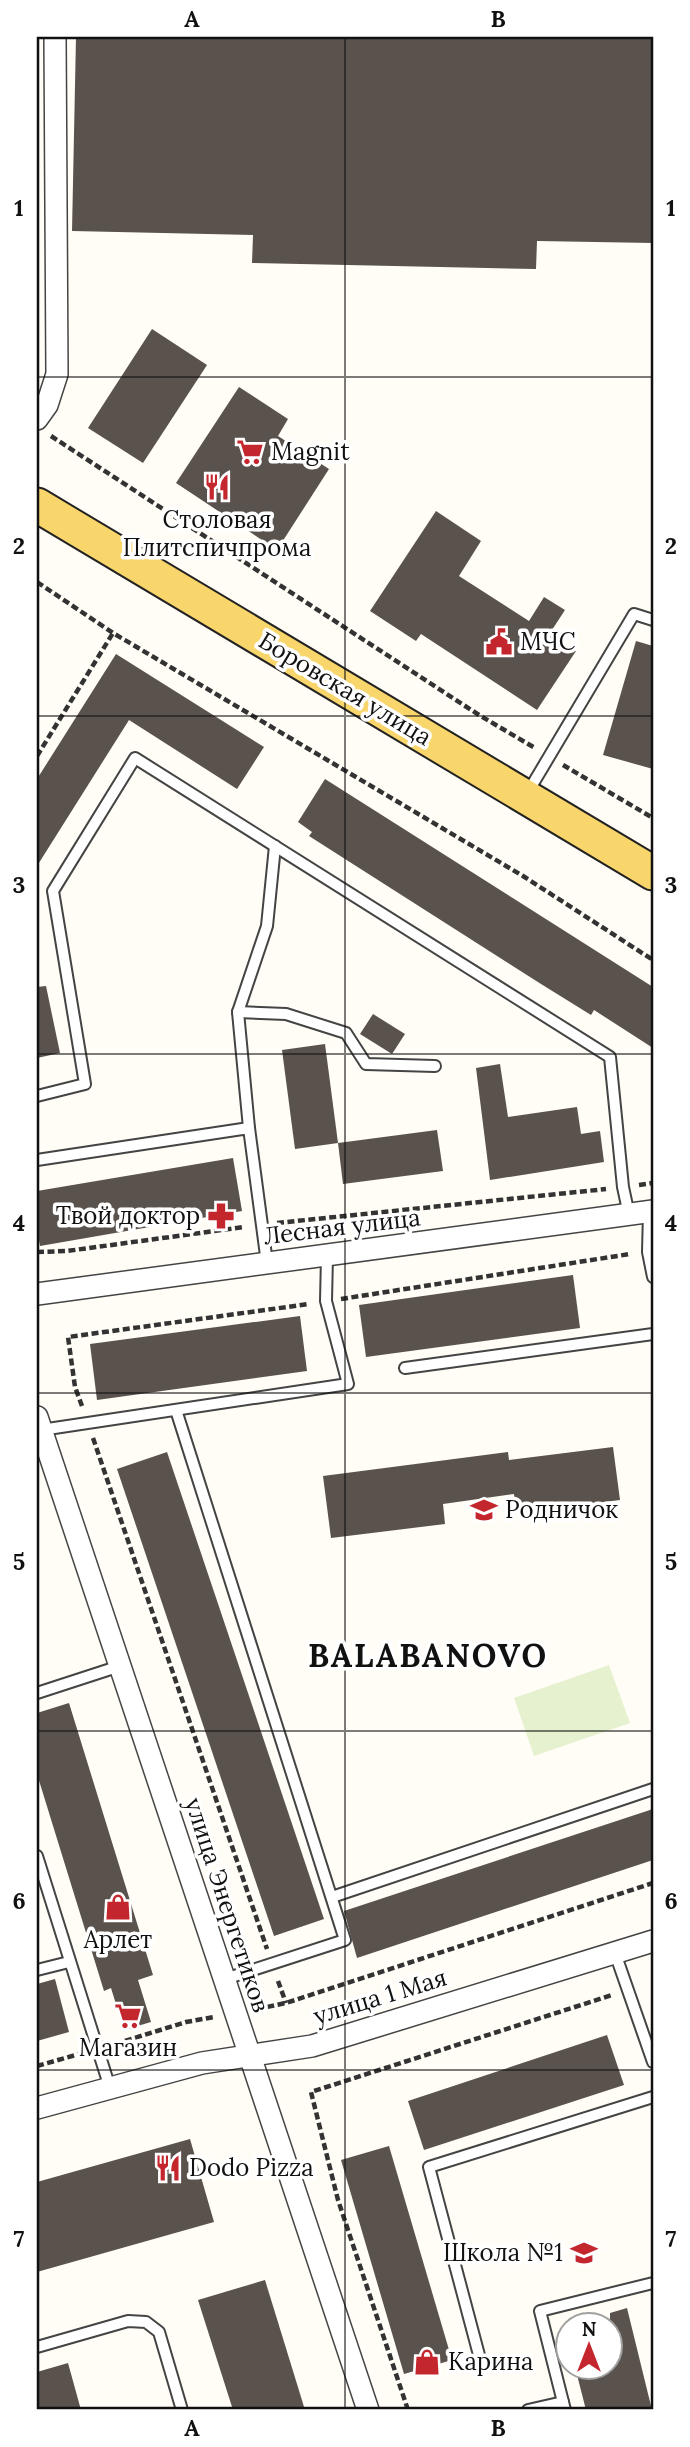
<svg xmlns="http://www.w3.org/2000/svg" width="690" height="2447" viewBox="0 0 690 2447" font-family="Lora,serif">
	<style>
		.pitch { fill: #e6f2cf }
		.building { fill: #5a524d }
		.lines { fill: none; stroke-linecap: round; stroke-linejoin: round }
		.service-casing { stroke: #444; stroke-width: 14 }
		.minor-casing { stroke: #444; stroke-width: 24 }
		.primary-casing { stroke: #222; stroke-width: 37 }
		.path { stroke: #333; stroke-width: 4.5; stroke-dasharray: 7 3.5; stroke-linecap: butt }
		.service { stroke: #fff; stroke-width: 10 }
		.minor { stroke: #fff; stroke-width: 21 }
		.primary { stroke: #f9d66b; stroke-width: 33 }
		.grid { fill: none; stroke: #111; stroke-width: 2; stroke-opacity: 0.55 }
		.labels { text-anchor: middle; stroke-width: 7; stroke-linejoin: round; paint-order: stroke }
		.poi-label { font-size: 24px; fill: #111; stroke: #fff; text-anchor: start }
		.street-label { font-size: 24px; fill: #111; stroke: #fff }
		.district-label { font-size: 32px; font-weight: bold; letter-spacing: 2px; fill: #111; stroke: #fff }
		.neatline { fill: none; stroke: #111; stroke-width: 2.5 }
		.grid-label { font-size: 23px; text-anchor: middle; font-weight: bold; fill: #111 }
	</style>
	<rect width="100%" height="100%" fill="#fffdf5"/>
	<path class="pitch" d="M609 1665 630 1723 534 1756 514 1698Z"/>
	<g class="building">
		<path d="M76 37H653V243L537 241 536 269 252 263 253 235 72 231Z"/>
		<path d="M152 329 207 365 143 463 88 428Z"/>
		<path d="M239 387 288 419 278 436 329 469 277 550 176 483Z"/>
		<path d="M436 511 481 541 459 576 529 621 544 597 565 610 550 633 576 651 537 710 421 634 416 641 370 611Z"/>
		<path d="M636 641 653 646V769L603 755Z"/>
		<path d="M116 654 264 747 237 789 129 720 37 866V779Z"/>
		<path d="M325 779 653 987V1048L594 1010 591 1015 541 984 309 836 312 832 298 822Z"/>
		<path d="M46 986 60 1053 37 1058V987Z"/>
		<path d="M373 1014 405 1034 392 1054 360 1034Z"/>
		<path d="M325 1044 338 1143 295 1149 282 1050Z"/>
		<path d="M500 1064 508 1117 577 1107 581 1134 600 1131 604 1162 490 1180 476 1068Z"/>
		<path d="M437 1130 443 1171 343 1184 338 1143Z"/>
		<path d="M233 1158 242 1211 40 1246 37 1229V1191Z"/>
		<path d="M573 1275 580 1328 366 1357 359 1305Z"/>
		<path d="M300 1316 307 1371 97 1400 90 1344Z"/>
		<path d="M613 1447 620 1500 516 1513 514 1494 443 1504 445 1524 331 1538 323 1476 508 1452 509 1460Z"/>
		<path d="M167 1452 324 1919 274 1936 117 1469Z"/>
		<path d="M69 1703 153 1975 138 1980 151 2022 124 2030 111 1988 104 1991 37 1774V1713Z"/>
		<path d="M653 1809V1860L357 1958 344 1911Z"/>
		<path d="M55 1979 69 2032 37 2041V1984Z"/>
		<path d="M607 2035 624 2085 424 2150 408 2101Z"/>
		<path d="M190 2139 214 2222 37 2272V2182Z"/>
		<path d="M389 2146 452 2360 404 2374 341 2160Z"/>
		<path d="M265 2280 305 2410H233L198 2300Z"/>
		<path d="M627 2308 652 2410H586L575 2367H610V2313Z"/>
		<path d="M68 2363 81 2410H37V2372Z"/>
	</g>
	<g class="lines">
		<g class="service-casing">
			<g id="service">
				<path d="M528 792 634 614 653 620"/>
				<path d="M238 1012 286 1014 346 1033 366 1064 435 1066"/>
				<path d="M37 1096 85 1084 53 891 135 758 610 1057 623 1187 629 1215"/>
				<path d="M249 1128 238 1012 267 926 275 846"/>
				<path d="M37 1160 249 1128 267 1263"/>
				<path d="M649 1212 648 1252 653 1277"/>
				<path d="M405 1368 653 1334"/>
				<path d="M176 1410 345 1940 225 1979"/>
				<path d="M41 1430 348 1384 326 1301 327 1256"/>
				<path d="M37 1693 120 1666"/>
				<path d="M37 1856 110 2088"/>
				<path d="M332 1897 653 1789"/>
				<path d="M615 1953 653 2062"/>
				<path d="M37 1970 69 1962"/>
				<path d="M37 2347 128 2321 146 2322 159 2332 182 2410"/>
				<path d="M479 2355 429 2167 653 2097"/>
				<path d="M528 2410 563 2402"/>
				<path d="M565 2410 540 2311 653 2283"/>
			</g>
		</g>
		<g class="minor-casing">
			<g id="minor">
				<path d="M37 419 47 405 57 374 55 37"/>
				<path d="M37 1294 653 1211"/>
				<path d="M37 1417 368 2410"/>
				<path d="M37 2108 202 2063 312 2046 653 1941"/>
			</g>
		</g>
		<g class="primary-casing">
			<path id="primary" d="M37 505 653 873"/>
		</g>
		<g class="path">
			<path d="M51 436 479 715 535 748"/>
			<path d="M37 582 113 633 523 876 653 960"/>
			<path d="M37 756 113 633"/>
			<path d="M563 765 653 818"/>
			<path d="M639 1185 653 1183"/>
			<path d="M277 1223 606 1189"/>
			<path d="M37 1252 67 1251 244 1227"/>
			<path d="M341 1299 630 1254"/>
			<path d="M82 1406 75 1387 68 1337 309 1304"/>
			<path d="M93 1438 267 1949"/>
			<path d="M278 1981 286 2003"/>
			<path d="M257 2009 286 2003 653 1883"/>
			<path d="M115 2044 186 2022 214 2017"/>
			<path d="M37 2066 83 2053"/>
			<path d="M408 2410 338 2200 311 2092 612 1995"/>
		</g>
		<use href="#service" class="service"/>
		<use href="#minor" class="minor"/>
		<use href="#primary" class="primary"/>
	</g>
	<path class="grid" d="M345 37V2410M37 377H653M37 716H653M37 1054H653M37 1393H653M37 1731H653M37 2070H653"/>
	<defs>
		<g id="supermarket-bare" transform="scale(2.1)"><path d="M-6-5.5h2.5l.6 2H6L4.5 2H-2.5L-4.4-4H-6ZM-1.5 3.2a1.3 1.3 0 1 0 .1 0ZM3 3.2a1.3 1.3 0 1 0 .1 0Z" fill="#c4262e" stroke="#fff" stroke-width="2.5" paint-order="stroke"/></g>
		<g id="restaurant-bare" transform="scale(2.1)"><path d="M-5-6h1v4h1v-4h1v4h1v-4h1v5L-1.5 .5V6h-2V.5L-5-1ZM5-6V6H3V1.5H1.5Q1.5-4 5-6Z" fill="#c4262e" stroke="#fff" stroke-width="2.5" paint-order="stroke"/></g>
		<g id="civic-bare" transform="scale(2.1)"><path d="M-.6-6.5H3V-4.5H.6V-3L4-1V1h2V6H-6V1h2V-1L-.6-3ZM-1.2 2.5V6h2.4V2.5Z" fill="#c4262e" stroke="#fff" stroke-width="2.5" paint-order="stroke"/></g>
		<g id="pharmacy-bare" transform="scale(2.1)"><path d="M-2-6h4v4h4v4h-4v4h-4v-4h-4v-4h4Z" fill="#c4262e" stroke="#fff" stroke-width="2.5" paint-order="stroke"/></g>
		<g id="school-bare" transform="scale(2.1)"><path d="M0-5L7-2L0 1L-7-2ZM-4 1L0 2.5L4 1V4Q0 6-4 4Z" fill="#c4262e" stroke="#fff" stroke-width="2.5" paint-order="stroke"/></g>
		<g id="shop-bare" transform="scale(2.1)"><path d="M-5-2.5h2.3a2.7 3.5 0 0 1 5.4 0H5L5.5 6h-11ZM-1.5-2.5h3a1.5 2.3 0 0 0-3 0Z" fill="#c4262e" stroke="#fff" stroke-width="2.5" paint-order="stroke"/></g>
	</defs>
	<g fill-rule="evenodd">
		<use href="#supermarket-bare" x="250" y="452"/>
		<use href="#restaurant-bare" x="217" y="487"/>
		<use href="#civic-bare" x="499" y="642"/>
		<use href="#pharmacy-bare" x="221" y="1216"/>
		<use href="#school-bare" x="484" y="1510"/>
		<use href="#shop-bare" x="118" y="1907"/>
		<use href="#supermarket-bare" x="128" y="2016"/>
		<use href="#restaurant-bare" x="168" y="2168"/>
		<use href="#school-bare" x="584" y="2253"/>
		<use href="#shop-bare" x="427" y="2362"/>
	</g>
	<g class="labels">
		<g class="poi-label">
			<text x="271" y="460">Magnit</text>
			<text x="217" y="528" text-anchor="middle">Столовая<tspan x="217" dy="28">Плитспичпрома</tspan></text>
			<text x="520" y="650">МЧС</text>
			<text x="200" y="1224" text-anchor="end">Твой доктор</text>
			<text x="505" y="1518">Родничок</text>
			<text x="118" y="1948" text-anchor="middle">Арлет</text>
			<text x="128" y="2056" text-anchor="middle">Магазин</text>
			<text x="189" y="2176">Dodo Pizza</text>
			<text x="563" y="2261" text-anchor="end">Школа №1</text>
			<text x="448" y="2370">Карина</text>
		</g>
		<g class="street-label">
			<text transform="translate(345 689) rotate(31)" y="8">Боровская улица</text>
			<text transform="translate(342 1227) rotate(-7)" y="8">Лесная улица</text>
			<text transform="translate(227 1905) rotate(72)" y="8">улица Энергетиков</text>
			<text transform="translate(380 1997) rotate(-17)" y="8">улица 1 Мая</text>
		</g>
		<g class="district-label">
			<text x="428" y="1667">BALABANOVO</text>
		</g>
	</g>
	<rect width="690" height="2447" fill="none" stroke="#ffffff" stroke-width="77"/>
	<g transform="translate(589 2346)"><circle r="33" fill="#ffffff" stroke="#a0a0a0" stroke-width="2"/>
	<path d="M0-5L12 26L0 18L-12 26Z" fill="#c4262e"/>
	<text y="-10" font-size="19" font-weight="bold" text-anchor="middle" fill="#111111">N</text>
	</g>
	<rect x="38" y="38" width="614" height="2370" class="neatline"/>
	<g class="grid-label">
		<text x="192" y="27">A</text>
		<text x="498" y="27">B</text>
		<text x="19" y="216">1</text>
		<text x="671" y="216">1</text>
		<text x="19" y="554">2</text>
		<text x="671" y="554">2</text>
		<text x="19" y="893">3</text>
		<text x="671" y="893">3</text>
		<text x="19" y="1231">4</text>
		<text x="671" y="1231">4</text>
		<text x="19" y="1570">5</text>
		<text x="671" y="1570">5</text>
		<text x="19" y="1909">6</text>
		<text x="671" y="1909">6</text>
		<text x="19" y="2247">7</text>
		<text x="671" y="2247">7</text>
		<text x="192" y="2436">A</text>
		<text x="498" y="2436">B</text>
	</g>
</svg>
